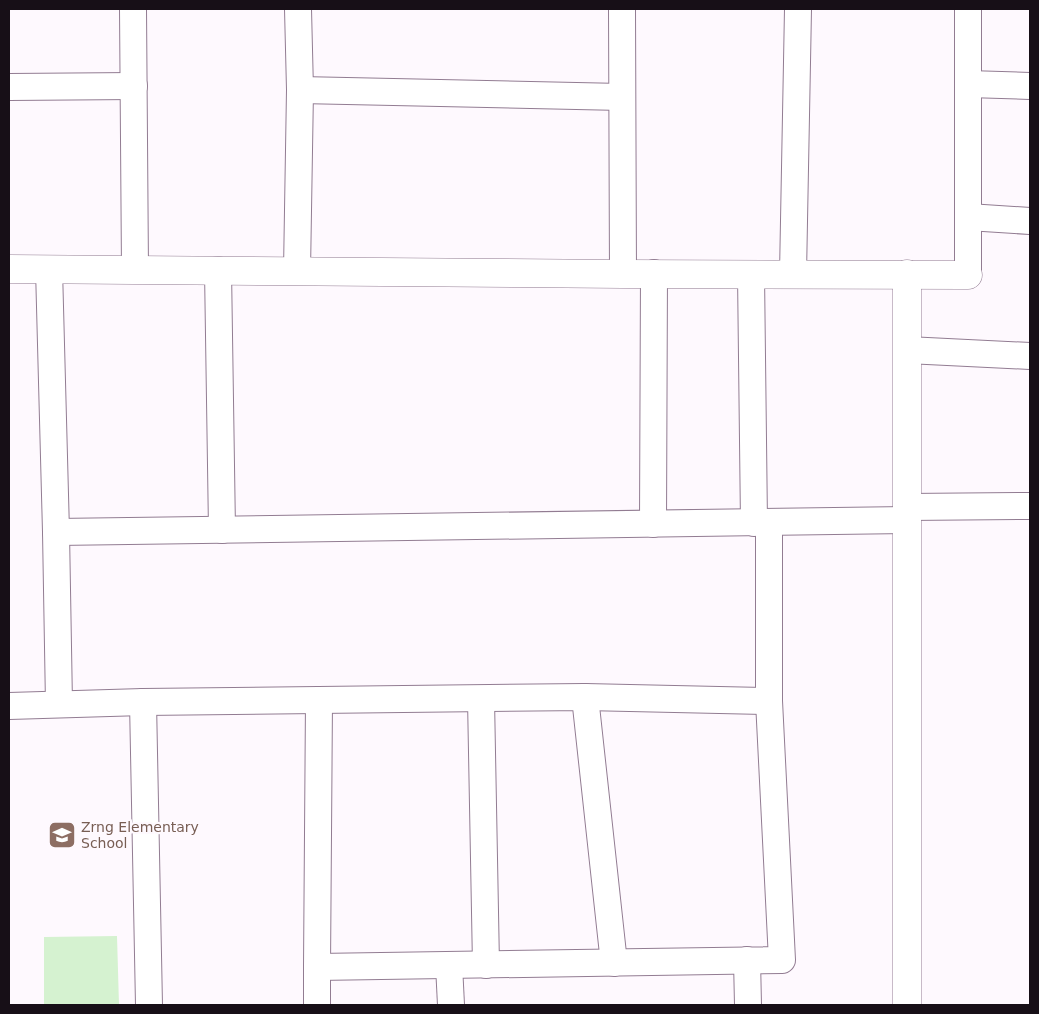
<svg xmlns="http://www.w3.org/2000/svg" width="1039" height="1014" viewBox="0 0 1039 1014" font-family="'DejaVu Sans',sans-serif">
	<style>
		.green { fill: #d5f2d0 }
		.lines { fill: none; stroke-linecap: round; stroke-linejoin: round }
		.minor-casing { stroke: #927c92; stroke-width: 28 }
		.tertiary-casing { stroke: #927c92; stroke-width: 29 }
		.minor { stroke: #fff; stroke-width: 26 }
		.tertiary { stroke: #fff; stroke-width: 28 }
		.labels { text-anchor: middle; stroke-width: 4.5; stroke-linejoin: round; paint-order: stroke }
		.education-label { font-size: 14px; fill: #785e54; stroke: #fef9fe; text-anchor: start }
	</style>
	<rect width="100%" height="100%" fill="#fef9fe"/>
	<path class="green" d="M117 936 119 1005H44V937Z"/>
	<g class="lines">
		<g class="minor-casing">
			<g id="minor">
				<path d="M133 9 135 270"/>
				<path d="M622 9 623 274"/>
				<path d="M968 9V275"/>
				<path d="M968 84 1030 86"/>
				<path d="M9 87 134 86"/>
				<path d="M300 90 622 97"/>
				<path d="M968 217 1030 221"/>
				<path d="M49 269 56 532 59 704"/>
				<path d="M218 270 222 530"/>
				<path d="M297 271 300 90 298 9"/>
				<path d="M751 274 754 523"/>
				<path d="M793 274 798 9"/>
				<path d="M907 350 1030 356"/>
				<path d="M907 507 1030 506"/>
				<path d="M653 524 654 273"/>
				<path d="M56 532 907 520"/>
				<path d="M585 697 614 963"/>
				<path d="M481 699 486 965"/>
				<path d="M143 702 149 1005"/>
				<path d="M9 706 143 702 585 697 769 701"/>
				<path d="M747 960 748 1005"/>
				<path d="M449 965 451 1005"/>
				<path d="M317 967 782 960 769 701V523"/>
				<path d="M317 1005V967L319 701"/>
			</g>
		</g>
		<g class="tertiary-casing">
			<g id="tertiary">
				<path d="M9 269 623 274 968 275"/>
				<path d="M907 1005V274"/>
			</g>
		</g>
		<use href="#minor" class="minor"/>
		<use href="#tertiary" class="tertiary"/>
	</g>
	<defs>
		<g id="school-square" transform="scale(1.4375)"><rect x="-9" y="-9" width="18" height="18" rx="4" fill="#8d6e63" stroke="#fef9fe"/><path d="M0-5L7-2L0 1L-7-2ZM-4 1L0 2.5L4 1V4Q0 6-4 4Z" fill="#fff"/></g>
	</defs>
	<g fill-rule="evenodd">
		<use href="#school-square" x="62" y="835"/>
	</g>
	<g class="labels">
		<g class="education-label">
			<text x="81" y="832">Zrng Elementary<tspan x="81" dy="16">School</tspan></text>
		</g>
	</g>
	<rect width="1039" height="1014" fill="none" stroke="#170f17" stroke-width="20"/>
</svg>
